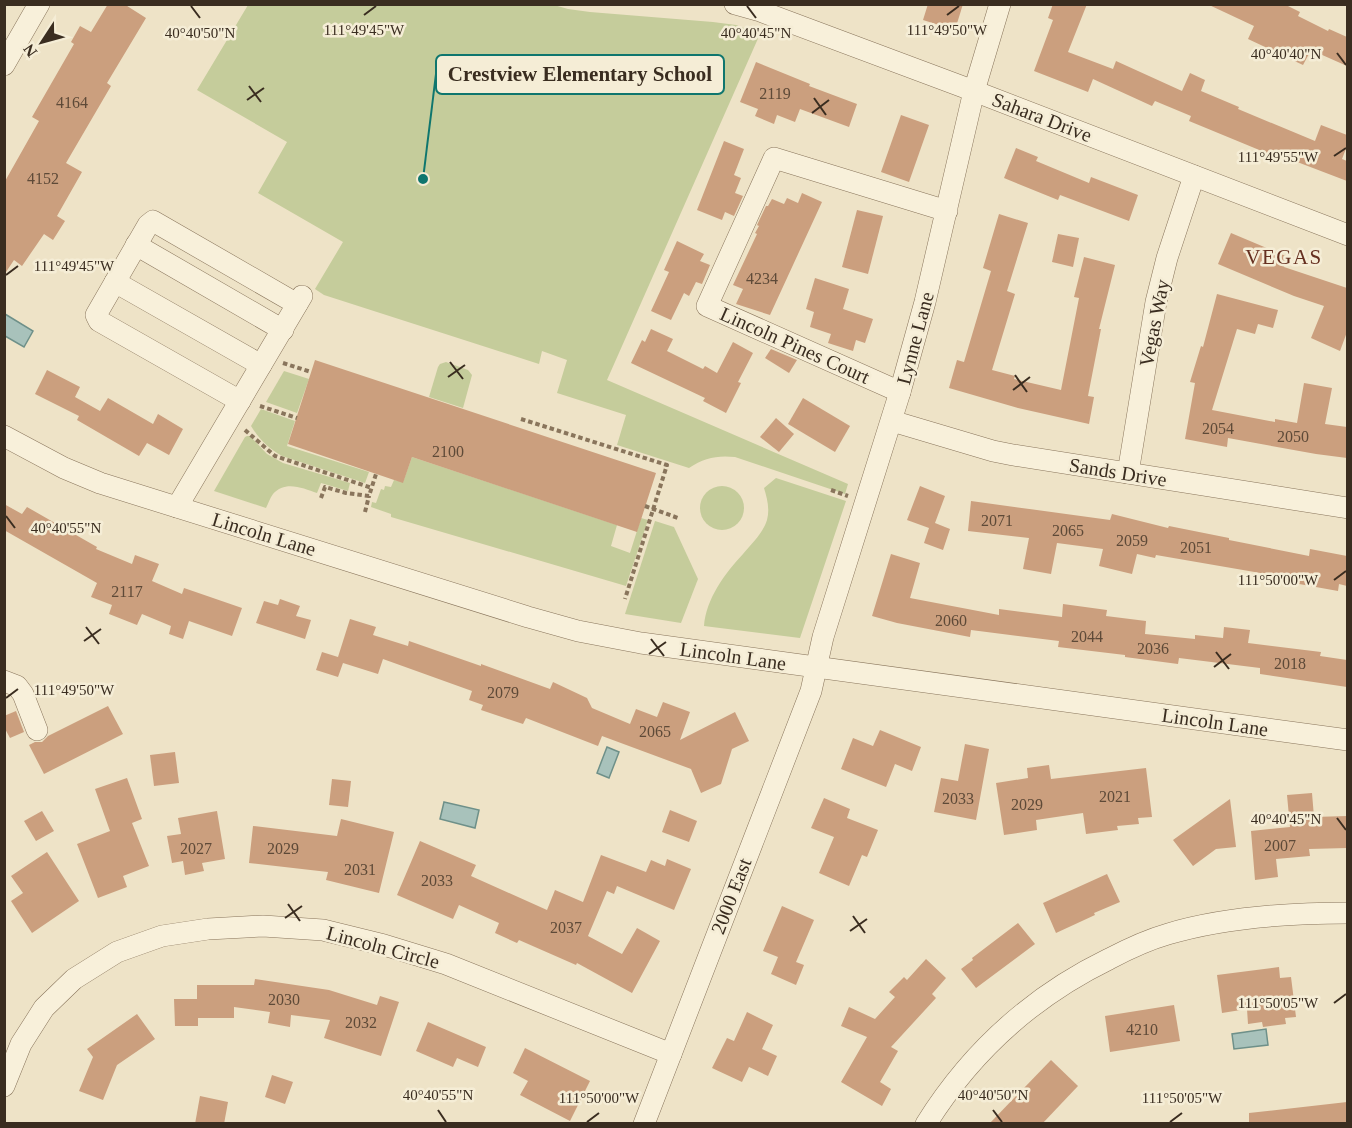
<svg xmlns="http://www.w3.org/2000/svg" width="1352" height="1128" viewBox="0 0 1352 1128" font-family="Georgia,serif">
	<style>
		.green { fill: #c5cc9b }
		.water { fill: #a8c2bb; stroke: #6e9089; stroke-width: 1.5 }
		.building { fill: #cb9f7e }
		.lines { fill: none; stroke-linecap: round; stroke-linejoin: round }
		.minor-casing { stroke: #89755c; stroke-width: 22 }
		.path { stroke: #89755c; stroke-width: 4; stroke-dasharray: 4.5 3; stroke-linecap: butt }
		.minor { stroke: #f8f0da; stroke-width: 21 }
		.ticks { fill: none; stroke: #3a2d20; stroke-width: 2 }
		.labels { text-anchor: middle; stroke-width: 5; stroke-linejoin: round; paint-order: stroke }
		.number-label { font-size: 16px; fill: #5e4a38 }
		.street-label { font-size: 20px; fill: #3a2d20; stroke: #f5edd6 }
		.neighbourhood-label { font-size: 21px; letter-spacing: 1.5px; fill: #663020; stroke: #f5edd6 }
		.ticks-label { font-size: 15px; text-anchor: middle; fill: #3a2d20; stroke: #f5edd6; stroke-width: 5; stroke-linejoin: round; paint-order: stroke }
		.leader { fill: none; stroke: #0f766e; stroke-width: 2 }
		.callout-dot { fill: #0f766e; stroke: #f5edd6; stroke-width: 2 }
		.callout { fill: #f5edd6; stroke: #0f766e; stroke-width: 2 }
		.callout-label { font-size: 21px; text-anchor: middle; font-weight: bold; fill: #3a2d20 }
	</style>
	<rect width="100%" height="100%" fill="#eee3c7"/>
	<g class="green">
		<path d="M248 5H554L568 9 590 12 713 22 736 25 760 34 607 380 848 484 845 494 735 457C717 455 704 458 689 468L617 445 626 415 557 393 567 360 542 351 539 364 324 295 315 289 343 242 258 193 287 142 197 90Z"/>
		<path d="M446 362 468 370 472 375 463 408 429 397 438 367 440 364Z"/>
		<path d="M284 371 309 379 297 413 266 402Z"/>
		<path d="M261 409 295 421 287 446 369 472 365 483 282 456C269 449 259 439 251 426Z"/>
		<path d="M247 436H250L267 454 283 463 350 483 348 491 321 483 317 493C303 488 285 480 273 494 270 498 268 504 266 508L214 491 245 437Z"/>
		<path d="M412 457 617 525 611 546 630 553 641 518 648 520 626 586 391 517V514L371 507 372 502 376 503 381 489 384 490 385 486 391 487 394 480 403 482Z"/>
		<path d="M776 478 846 501 800 638 704 626C706 599 725 573 743 554 752 543 763 533 767 520 770 509 767 498 764 488Z"/>
		<circle cx="722" cy="508" r="22"/>
		<path d="M655 521 674 527 698 579 681 623 625 614Z"/>
	</g>
	<g class="water">
		<path d="M5 314 33 331 24 347 5 336Z"/>
		<path d="M607 747 619 752 609 778 597 773Z"/>
		<path d="M444 802 479 810 475 828 440 819Z"/>
		<path d="M1266 1029 1268 1045 1234 1049 1232 1034Z"/>
	</g>
	<g class="building">
		<path d="M108 4H124L146 18 107 83 111 86 66 163 82 172 57 216 65 221 53 240 44 234 22 266 14 260 4 275V183L39 121 32 117 74 44 71 42 80 26 91 32Z"/>
		<path d="M928 4H963L955 30 923 20Z"/>
		<path d="M1053 4H1087L1068 52 1113 69 1116 61 1182 91 1190 73 1205 80 1201 91 1239 107 1238 109 1315 141 1321 125 1347 135V146L1342 159 1347 161V181L1292 160 1291 163 1189 121 1191 116 1155 101 1152 106 1093 79 1088 92 1034 71 1053 20 1048 18Z"/>
		<path d="M1207 4H1284L1300 12 1298 16 1328 31 1329 29 1347 37V66L1311 50 1303 65 1248 39 1254 26Z"/>
		<path d="M756 62 810 84 809 86 857 104 849 127 800 109 795 122 777 115 774 124 755 116 758 109 740 102Z"/>
		<path d="M901 115 929 125 909 182 881 172Z"/>
		<path d="M724 141 744 149 734 175 741 178 735 193 743 196 734 216 725 212 722 220 697 210Z"/>
		<path d="M1016 148 1038 157 1036 161 1089 183 1091 177 1138 195 1129 221 1060 195 1058 200 1004 178Z"/>
		<path d="M802 193 822 202 770 315 736 304 743 289 733 285 757 234 755 233 759 226 757 225 766 206H768L772 199 784 204 787 198 798 203Z"/>
		<path d="M857 210 883 216 868 274 842 267Z"/>
		<path d="M999 214 1028 223 1007 291 1015 294 992 370 1015 376 1014 379 1061 390 1079 298 1074 297 1084 257 1115 265 1099 329H1101L1088 396 1094 397 1089 424 1018 408 949 388 957 360 964 362 991 271 983 268Z"/>
		<path d="M1231 233 1288 257 1284 267 1347 288V332L1340 351 1311 338 1324 306 1294 296 1218 264Z"/>
		<path d="M1058 234 1079 238 1073 267 1052 262Z"/>
		<path d="M677 241 704 254 700 261 710 265 702 284 696 282 689 296 684 293 671 320 651 311 669 272 664 270Z"/>
		<path d="M815 278 849 289 843 309 873 319 865 343 856 340 853 351 828 343 831 334 810 327 814 312 806 309Z"/>
		<path d="M1217 294 1278 310 1273 328 1258 324 1255 334 1237 329 1212 410 1275 422V419L1297 423 1304 383 1332 388 1325 424 1347 427V458L1316 454 1228 438 1227 447 1185 439 1195 383 1190 382 1201 346 1203 347Z"/>
		<path d="M651 329 673 339 667 351 703 369 705 366 717 373 733 342 753 353 738 382 741 383 726 413 703 401 705 398 631 363 642 340 645 342Z"/>
		<path d="M771 349 797 360 789 373 765 358Z"/>
		<path d="M315 360 656 473 637 532 412 457 403 483 288 444Z"/>
		<path d="M47 370 80 387 75 397 100 411 108 398 153 424 158 414 183 429 169 455 147 443 139 456 77 420 79 416 35 394Z"/>
		<path d="M803 398 850 426 835 452 788 424Z"/>
		<path d="M776 418 794 434 779 452 760 437Z"/>
		<path d="M920 486 945 496 935 523 950 529 943 550 924 543 929 528 907 520Z"/>
		<path d="M971 501 1110 520 1112 514 1168 528 1169 526 1229 538V540L1309 556 1310 549 1347 556V586L1339 584 1338 591 1277 580 1278 576 1156 555 1155 558 1137 554 1132 574 1099 566 1103 549 1057 543 1051 574 1023 569 1029 538 968 531Z"/>
		<path d="M4 504 22 514 27 507 97 547 96 549 132 564 135 555 159 564 152 581 182 594 184 588 242 608 232 636 189 621 183 639 169 634 171 626 142 614 137 625 109 614 112 605 91 597 97 583 4 530Z"/>
		<path d="M891 554 920 563 910 598 999 615V609L1062 617 1063 604 1107 610 1106 616 1146 621 1145 634 1195 639V635L1223 638 1224 627 1250 630 1248 643 1321 652 1320 656 1347 660V687L1260 674V668L1179 658 1178 664 1125 657V655L1058 647 1059 641 971 630 970 637 897 623 872 616Z"/>
		<path d="M280 599 300 606 296 616 311 620 305 639 256 623 264 601 278 605Z"/>
		<path d="M350 619 376 627 373 635 408 646 409 641 481 666V664L550 689 553 682 587 698 592 708 630 724 636 709 657 717 663 702 690 712 680 740 735 712 749 741 732 749 721 784 701 793 691 769 602 736 598 746 526 718 523 724 481 710 483 705 469 700 472 691 383 659 378 674 343 663 338 677 316 670 322 652 338 657Z"/>
		<path d="M108 706 123 734 44 774 29 745 35 742H42L48 736Z"/>
		<path d="M16 711 24 732 10 738 4 727V716Z"/>
		<path d="M880 730 921 747 912 771 895 764 886 787 841 769 853 738 873 746Z"/>
		<path d="M965 744 989 749 976 820 934 812 941 778 958 781Z"/>
		<path d="M175 752 179 783 154 786 150 755Z"/>
		<path d="M1049 765 1051 779 1146 768 1152 817 1138 818 1139 824 1117 826 1118 830 1086 834 1083 813 1036 820 1037 830 1004 835 996 783 1028 778 1027 768Z"/>
		<path d="M127 778 142 819 132 823 149 866 123 876 127 887 98 898 77 844 110 831 95 789Z"/>
		<path d="M332 779 351 781 348 807 329 805Z"/>
		<path d="M1312 793 1314 817 1347 816V848L1309 849 1310 856 1276 859 1278 877 1255 880 1251 831 1290 827 1287 795Z"/>
		<path d="M824 798 850 809 847 818 878 830 867 857 862 855 849 886 819 873 834 837 811 828Z"/>
		<path d="M1230 799 1236 847 1216 849 1193 866 1173 840Z"/>
		<path d="M670 810 697 821 689 842 662 832Z"/>
		<path d="M42 811 54 831 36 841 24 821Z"/>
		<path d="M217 811 225 859 202 863 204 871 185 875 183 861 172 863 167 836 181 834 178 818Z"/>
		<path d="M341 819 394 832 379 893 326 880 328 872 249 863 253 826 337 836Z"/>
		<path d="M420 841 476 865 471 876 547 910 555 890 583 902 601 855 646 872 651 860 665 866 667 859 691 869 674 910 617 886 614 894 607 891 588 936 622 954 637 928 660 941 632 993 577 963 576 965 519 940 517 943 495 933 499 923 459 905 453 919 397 895Z"/>
		<path d="M47 852 79 901 32 933 11 901 23 893 11 876Z"/>
		<path d="M1107 874 1120 902 1094 913 1095 915 1056 933 1043 903Z"/>
		<path d="M782 906 814 920 796 962 804 965 796 985 771 974 778 957 763 951Z"/>
		<path d="M1018 923 1035 944 976 988 961 969 973 960 972 958Z"/>
		<path d="M926 959 946 978 932 994 936 998 891 1047 898 1051 880 1082 891 1089 882 1106 841 1082 867 1037 841 1026 849 1007 875 1019 895 997 889 992 904 977 907 980Z"/>
		<path d="M1279 967 1280 978 1291 977 1296 1017 1285 1018 1286 1024 1263 1027 1262 1022 1248 1024 1247 1009 1222 1013 1217 975Z"/>
		<path d="M255 979 329 990 377 1005 380 996 399 1002 381 1056 324 1038 330 1020 291 1015 290 1027 268 1023 270 1012 234 1007V1018H198V1026H175L174 999H197V985H254Z"/>
		<path d="M1174 1005 1180 1041 1110 1052 1105 1016Z"/>
		<path d="M747 1012 773 1025 762 1049 777 1056 768 1076 749 1067 742 1082 712 1068 727 1038 734 1041Z"/>
		<path d="M137 1014 155 1039 117 1065 103 1100 79 1091 93 1057 87 1049Z"/>
		<path d="M428 1022 486 1047 478 1067 457 1058 453 1067 416 1051Z"/>
		<path d="M525 1048 590 1081 570 1121 520 1095 528 1081 513 1073Z"/>
		<path d="M1051 1060 1078 1086 1042 1124H989Z"/>
		<path d="M272 1075 293 1082 285 1104 265 1097Z"/>
		<path d="M200 1096 228 1102 224 1124H195Z"/>
		<path d="M1347 1102V1124H1249V1113Z"/>
	</g>
	<g class="lines">
		<g class="minor-casing">
			<g id="minor">
				<path d="M735 4 760 11 974 91 1348 235"/>
				<path d="M4 65 39 4"/>
				<path d="M136 245 283 330"/>
				<path d="M115 282 261 365"/>
				<path d="M900 392 707 306 774 158 947 211"/>
				<path d="M240 401 99 321 96 315 148 225 153 221 297 304"/>
				<path d="M892 421 993 451 1013 455 1348 508"/>
				<path d="M4 436 64 468 100 483 528 617 578 631 641 643 1348 740"/>
				<path d="M1128 473 1156 302 1167 258 1194 176"/>
				<path d="M177 507 302 296"/>
				<path d="M4 681 17 686 23 694 37 730"/>
				<path d="M4 1086 21 1044 44 1008 74 979 117 952 162 936 208 929 263 926 323 930 384 945 446 964 671 1054"/>
				<path d="M644 1124 811 691 823 637 900 392 925 302 974 91 1000 4"/>
				<path d="M926 1124C971 1052 1033 996 1109 959 1128 949 1147 940 1168 934 1225 917 1288 913 1348 913"/>
			</g>
		</g>
		<g class="path">
			<path d="M283 363 311 372"/>
			<path d="M260 406 297 418"/>
			<path d="M521 419 667 465 625 599"/>
			<path d="M245 430 275 456 372 488"/>
			<path d="M831 490 848 496"/>
			<path d="M321 498 325 487 346 493 369 496 376 474"/>
			<path d="M645 506 678 518"/>
			<path d="M365 512 369 496"/>
		</g>
		<use href="#minor" class="minor"/>
	</g>
	<path class="ticks" d="M191 6 200 18M747 6 756 18M364 15 376 6M947 15 959 6M1337 53 1346 65M249 86 261 102M814 98 826 115M247 100 264 88M812 113 829 100M1334 156 1346 148M6 275 18 266M450 362 463 379M1015 375 1027 392M448 377 465 365M1013 390 1030 377M6 516 15 528M1334 580 1346 571M86 627 99 644M651 639 664 656M84 641 101 629M1216 652 1229 669M649 654 666 642M1214 667 1231 654M6 698 18 689M1337 818 1346 830M288 904 300 921M853 916 865 933M285 918 302 906M850 931 867 919M1334 1003 1346 994M438 1110 446 1122M993 1110 1002 1122M587 1122 599 1113M1170 1122 1182 1113"/>
	<g class="labels">
		<g class="number-label">
			<text x="775" y="99">2119</text>
			<text x="72" y="108">4164</text>
			<text x="43" y="184">4152</text>
			<text x="762" y="284">4234</text>
			<text x="1218" y="434">2054</text>
			<text x="1293" y="442">2050</text>
			<text x="448" y="457">2100</text>
			<text x="997" y="526">2071</text>
			<text x="1068" y="536">2065</text>
			<text x="1132" y="546">2059</text>
			<text x="1196" y="553">2051</text>
			<text x="127" y="597">2117</text>
			<text x="951" y="626">2060</text>
			<text x="1087" y="642">2044</text>
			<text x="1153" y="654">2036</text>
			<text x="1290" y="669">2018</text>
			<text x="503" y="698">2079</text>
			<text x="655" y="737">2065</text>
			<text x="1115" y="802">2021</text>
			<text x="958" y="804">2033</text>
			<text x="1027" y="810">2029</text>
			<text x="1280" y="851">2007</text>
			<text x="196" y="854">2027</text>
			<text x="283" y="854">2029</text>
			<text x="360" y="875">2031</text>
			<text x="437" y="886">2033</text>
			<text x="566" y="933">2037</text>
			<text x="284" y="1005">2030</text>
			<text x="361" y="1028">2032</text>
			<text x="1142" y="1035">4210</text>
		</g>
		<g class="street-label">
			<text transform="translate(1042 117) rotate(21)" y="7">Sahara Drive</text>
			<text transform="translate(1154 323) rotate(-79)" y="7">Vegas Way</text>
			<text transform="translate(915 338) rotate(-75)" y="7">Lynne Lane</text>
			<text transform="translate(795 345) rotate(24)" y="7">Lincoln Pines Court</text>
			<text transform="translate(1118 472) rotate(9)" y="7">Sands Drive</text>
			<text transform="translate(264 534) rotate(17)" y="7">Lincoln Lane</text>
			<text transform="translate(733 656) rotate(8)" y="7">Lincoln Lane</text>
			<text transform="translate(1215 722) rotate(8)" y="7">Lincoln Lane</text>
			<text transform="translate(731 896) rotate(-69)" y="7">2000 East</text>
			<text transform="translate(383 947) rotate(15)" y="7">Lincoln Circle</text>
		</g>
		<g class="neighbourhood-label">
			<text x="1284" y="264">VEGAS</text>
		</g>
	</g>
	<g class="ticks-label">
		<text x="364" y="35">111°49'45"W</text>
		<text x="947" y="35">111°49'50"W</text>
		<text x="200" y="38">40°40'50"N</text>
		<text x="756" y="38">40°40'45"N</text>
		<text x="1286" y="59">40°40'40"N</text>
		<text x="1278" y="162">111°49'55"W</text>
		<text x="74" y="271">111°49'45"W</text>
		<text x="66" y="533">40°40'55"N</text>
		<text x="1278" y="585">111°50'00"W</text>
		<text x="74" y="695">111°49'50"W</text>
		<text x="1286" y="824">40°40'45"N</text>
		<text x="1278" y="1008">111°50'05"W</text>
		<text x="438" y="1100">40°40'55"N</text>
		<text x="993" y="1100">40°40'50"N</text>
		<text x="599" y="1103">111°50'00"W</text>
		<text x="1182" y="1103">111°50'05"W</text>
	</g>
	<path class="leader" d="M423 179L436 74"/>
	<circle class="callout-dot" cx="423" cy="179" r="6"/>
	<rect class="callout" x="436" y="55" width="288" height="39" rx="6"/>
	<g class="callout-label">
		<text x="580" y="81">Crestview Elementary School</text>
	</g>
	<rect width="1352" height="1128" fill="none" stroke="#3a2d20" stroke-width="12"/>
	<g transform="translate(42 42) rotate(234)" stroke="#f5edd6" stroke-width="4.5" paint-order="stroke">
	<path d="M0-4.5L10 22L0 15L-10 22Z" fill="#3a2d20"/>
	<text y="-9" font-size="16" font-weight="bold" text-anchor="middle" fill="#3a2d20">N</text>
	</g>
</svg>
